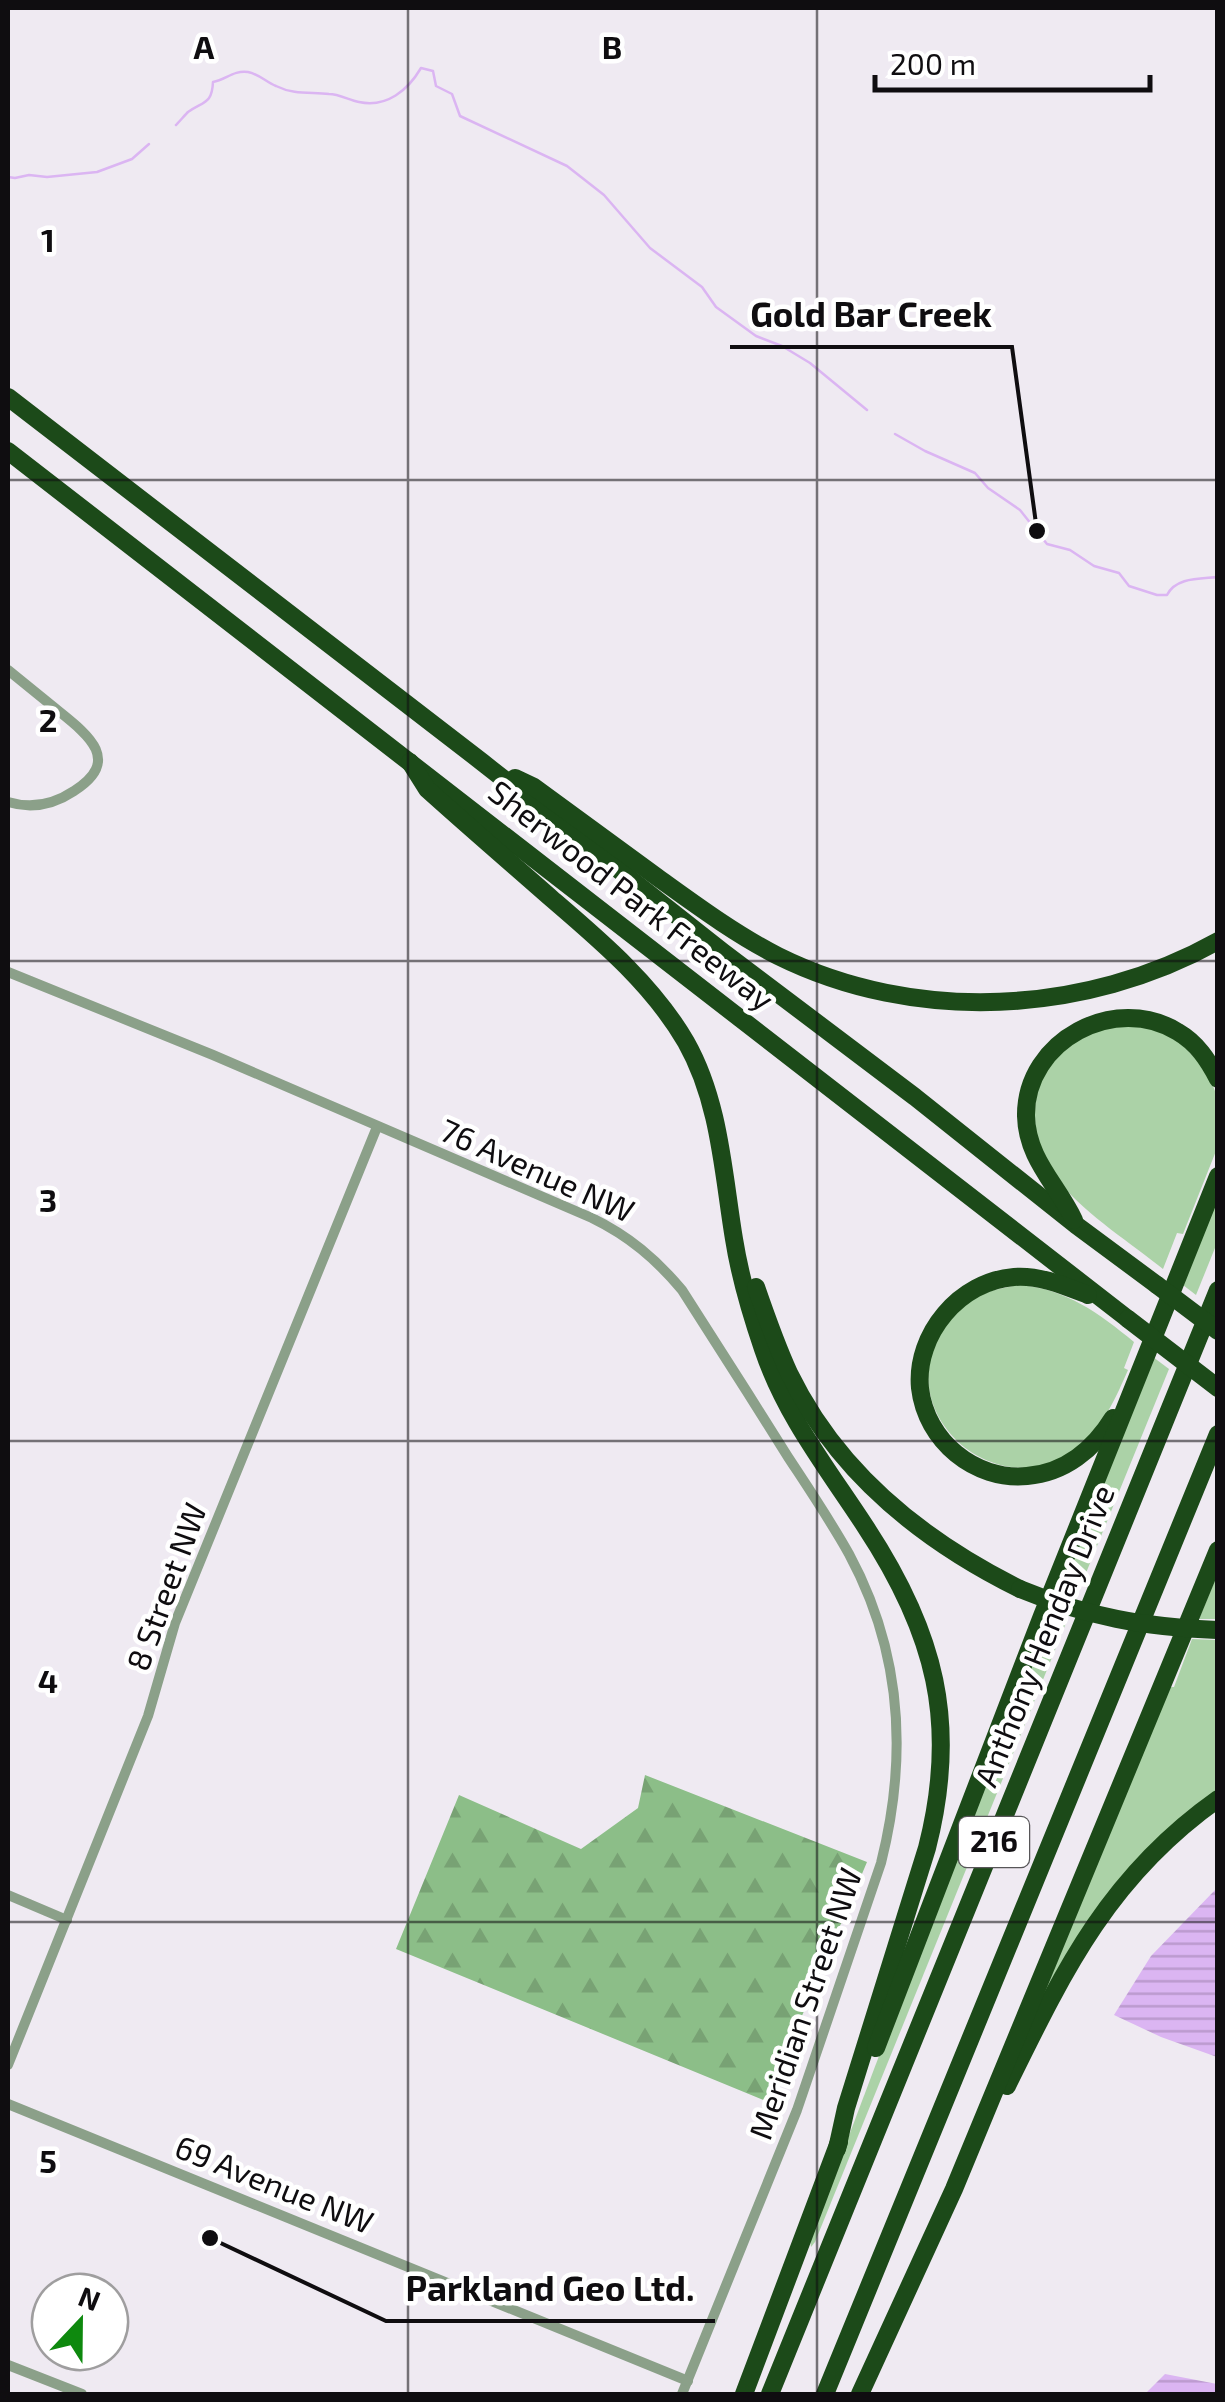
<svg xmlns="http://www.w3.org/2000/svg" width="1225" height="2402" viewBox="0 0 1225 2402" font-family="'Exo 2',sans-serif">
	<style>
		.green { fill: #abd2a7 }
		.forest { fill: url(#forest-firs) }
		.water { fill: url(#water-rules) }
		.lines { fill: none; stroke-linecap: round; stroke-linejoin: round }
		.stream { stroke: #dbb5f2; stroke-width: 2.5 }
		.minor { stroke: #8ba089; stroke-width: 10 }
		.motorway { stroke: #1c4a19; stroke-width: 18 }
		.motorway-bridge { stroke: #1c4a19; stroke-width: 18 }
		.grid { fill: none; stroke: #0f0d10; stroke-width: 2.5; stroke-opacity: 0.55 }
		.labels { text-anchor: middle; stroke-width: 9; stroke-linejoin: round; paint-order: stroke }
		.shield { fill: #fff; stroke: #575658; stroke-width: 2.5 }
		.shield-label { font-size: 30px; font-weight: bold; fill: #0f0d10 }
		.street-label { font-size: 32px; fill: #0f0d10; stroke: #fff }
		.grid-label { font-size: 32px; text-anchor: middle; font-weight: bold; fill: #0f0d10; stroke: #fff; stroke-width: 9; stroke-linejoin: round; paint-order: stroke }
		.leader { fill: none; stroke: #0f0d10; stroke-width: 4 }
		.callout-dot { fill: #0f0d10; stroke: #fff; stroke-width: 4 }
		.callout-label { font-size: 35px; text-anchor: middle; font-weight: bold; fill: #0f0d10; stroke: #fff; stroke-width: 9; stroke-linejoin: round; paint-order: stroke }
	</style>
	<defs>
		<pattern id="forest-firs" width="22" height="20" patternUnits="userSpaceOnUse" patternTransform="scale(2.5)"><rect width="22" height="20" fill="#8cbe88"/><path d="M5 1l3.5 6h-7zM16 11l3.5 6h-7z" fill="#78a274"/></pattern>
		<pattern id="water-rules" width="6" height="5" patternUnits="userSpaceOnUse" patternTransform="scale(2.5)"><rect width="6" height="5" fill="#dbb5f2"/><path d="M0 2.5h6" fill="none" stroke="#bb9ace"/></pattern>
	</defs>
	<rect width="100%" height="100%" fill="#efeaf2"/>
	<g class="green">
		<path d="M1139 1024 1176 1038 1207 1071 1215 1091 1218 1102 1216 1151 1183 1234 1177 1233 1163 1269C1132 1244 1087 1215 1062 1185 1016 1130 1029 1051 1100 1027 1111 1023 1127 1025 1139 1024Z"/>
		<path d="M1217 1199V1243L1196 1295 1183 1285Z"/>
		<path d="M1020 1285C1066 1289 1099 1313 1134 1342L1124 1368 1128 1370C1117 1395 1105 1423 1084 1442 1003 1516 887 1414 943 1330 964 1299 984 1290 1020 1285Z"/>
		<path d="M1153 1357 1169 1369 1075 1600 1057 1594Z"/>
		<path d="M1217 1575V1619H1199Z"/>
		<path d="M1050 1612 1068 1618 815 2242 811 2247 810 2239 928 1926Z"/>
		<path d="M1192 1639 1217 1640V1790L1173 1827 1027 2036 1168 1687H1174Z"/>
	</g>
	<path class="forest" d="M645 1775 867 1862 766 2101 396 1949 459 1795 581 1849 638 1808Z"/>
	<g class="water">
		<path d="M1217 1888V2057L1161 2037 1114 2015 1151 1956Z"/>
		<path d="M1165 2374 1217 2384V2394H1145Z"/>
	</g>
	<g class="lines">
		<g class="stream">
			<path d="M176 125C177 124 187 113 188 112 204 101 212 104 213 82 226 80 233 70 248 72 259 74 266 82 276 86 294 95 310 92 329 94 339 94 349 100 359 102 387 108 408 90 421 68L433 71 436 86 452 94 460 116 567 166 604 195 650 248 702 287 716 307 756 336 782 346 810 363 867 410"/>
			<path d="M8 177 15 178 29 175 47 177 97 172 132 159 149 144"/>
			<path d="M895 434 925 451 975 473 988 488 1020 510 1047 544 1070 550 1094 566 1119 573 1129 586 1157 595H1167C1176 577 1200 579 1218 577"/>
		</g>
		<g class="minor">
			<path d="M8 670C24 683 40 696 56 709 87 734 123 760 74 791 53 805 31 809 8 802"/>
			<path d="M8 972 213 1055 592 1218C629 1236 656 1259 682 1290 718 1346 753 1401 788 1457 809 1489 830 1520 849 1554 902 1652 908 1756 881 1863L797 2110 682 2394"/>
			<path d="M8 1895 67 1920"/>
			<path d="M8 2065 148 1716 175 1623 377 1127"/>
			<path d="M8 2104 688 2381"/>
			<path d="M8 2365 82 2394"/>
		</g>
		<g class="motorway">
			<path d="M8 397 482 762 723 952 915 1097 1076 1225 1157 1285"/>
			<path d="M8 451 1128 1319"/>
			<path d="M410 762 427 789C468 826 510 862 552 899 601 941 653 985 686 1042 720 1102 723 1173 734 1239 740 1277 751 1314 763 1349 785 1415 827 1468 865 1526 935 1632 959 1723 927 1848L846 2108 837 2149"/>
			<path d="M515 778 534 787C575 817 616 847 657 877 696 905 735 934 778 956 915 1024 1086 1015 1218 941"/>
			<path d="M1074 1220C1057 1184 1027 1159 1026 1116 1025 1040 1116 993 1178 1032 1197 1043 1208 1060 1218 1079"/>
			<path d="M756 1287C766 1316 776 1345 789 1373 837 1472 923 1541 1020 1589"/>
			<path d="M1088 1295C1065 1286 1040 1275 1014 1277 960 1281 915 1334 920 1388 926 1441 975 1481 1027 1476 1065 1473 1094 1449 1113 1418"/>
			<path d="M876 2048 1042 1616 1218 1176"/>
			<path d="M1007 2086C1064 1970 1109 1876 1218 1799"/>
			<path d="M744 2394 839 2142"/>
			<path d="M770 2394 1218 1290"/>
			<path d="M825 2394 1218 1434"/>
			<path d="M860 2394 954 2189 1218 1550"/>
		</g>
		<g class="motorway-bridge">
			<path d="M1157 1285 1218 1331"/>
			<path d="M1128 1319 1218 1388"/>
			<path d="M1020 1589C1088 1617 1144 1627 1217 1630"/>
		</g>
	</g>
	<path class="grid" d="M408 8V2394M817 8V2394M8 480H1218M8 961H1218M8 1441H1218M8 1922H1218"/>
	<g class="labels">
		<rect class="shield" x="959" y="1817" width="70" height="50" rx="8"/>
		<g class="shield-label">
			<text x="994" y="1852">216</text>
		</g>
		<g class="street-label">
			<text transform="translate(631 896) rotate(38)" y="11">Sherwood Park Freeway</text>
			<text transform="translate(537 1171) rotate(24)" y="11">76 Avenue NW</text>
			<text transform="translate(167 1587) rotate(-70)" y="11">8 Street NW</text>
			<text transform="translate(1045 1636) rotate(-68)" y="11">Anthony Henday Drive</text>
			<text transform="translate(806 2004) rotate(-71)" y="11">Meridian Street NW</text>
			<text transform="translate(274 2185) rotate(22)" y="11">69 Avenue NW</text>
		</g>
	</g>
	<g class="grid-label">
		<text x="204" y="59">A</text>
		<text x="612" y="59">B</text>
		<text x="48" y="252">1</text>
		<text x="48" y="732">2</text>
		<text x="48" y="1212">3</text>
		<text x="48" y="1693">4</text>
		<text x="48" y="2173">5</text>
	</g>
	<path class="leader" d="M1037 531L1012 347H730M210 2238L386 2321H715"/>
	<g class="callout-dot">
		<circle cx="1037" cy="531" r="10"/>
		<circle cx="210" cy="2238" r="10"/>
	</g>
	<g class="callout-label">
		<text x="871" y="327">Gold Bar Creek</text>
		<text x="550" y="2301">Parkland Geo Ltd.</text>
	</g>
	<rect width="1225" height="2402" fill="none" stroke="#0f0d10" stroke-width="20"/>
	<g transform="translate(80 2322) rotate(22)"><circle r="48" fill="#ffffff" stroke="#9f9e9f" stroke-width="2.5"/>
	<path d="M0-8L18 38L0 25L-18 38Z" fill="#0e890e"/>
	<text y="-15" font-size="28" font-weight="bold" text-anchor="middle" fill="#0f0d10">N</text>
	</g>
	<path d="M875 75v15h275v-15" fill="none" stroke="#0f0d10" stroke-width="5"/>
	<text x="890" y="75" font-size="30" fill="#0f0d10" stroke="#ffffff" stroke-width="8" paint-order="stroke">200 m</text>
</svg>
